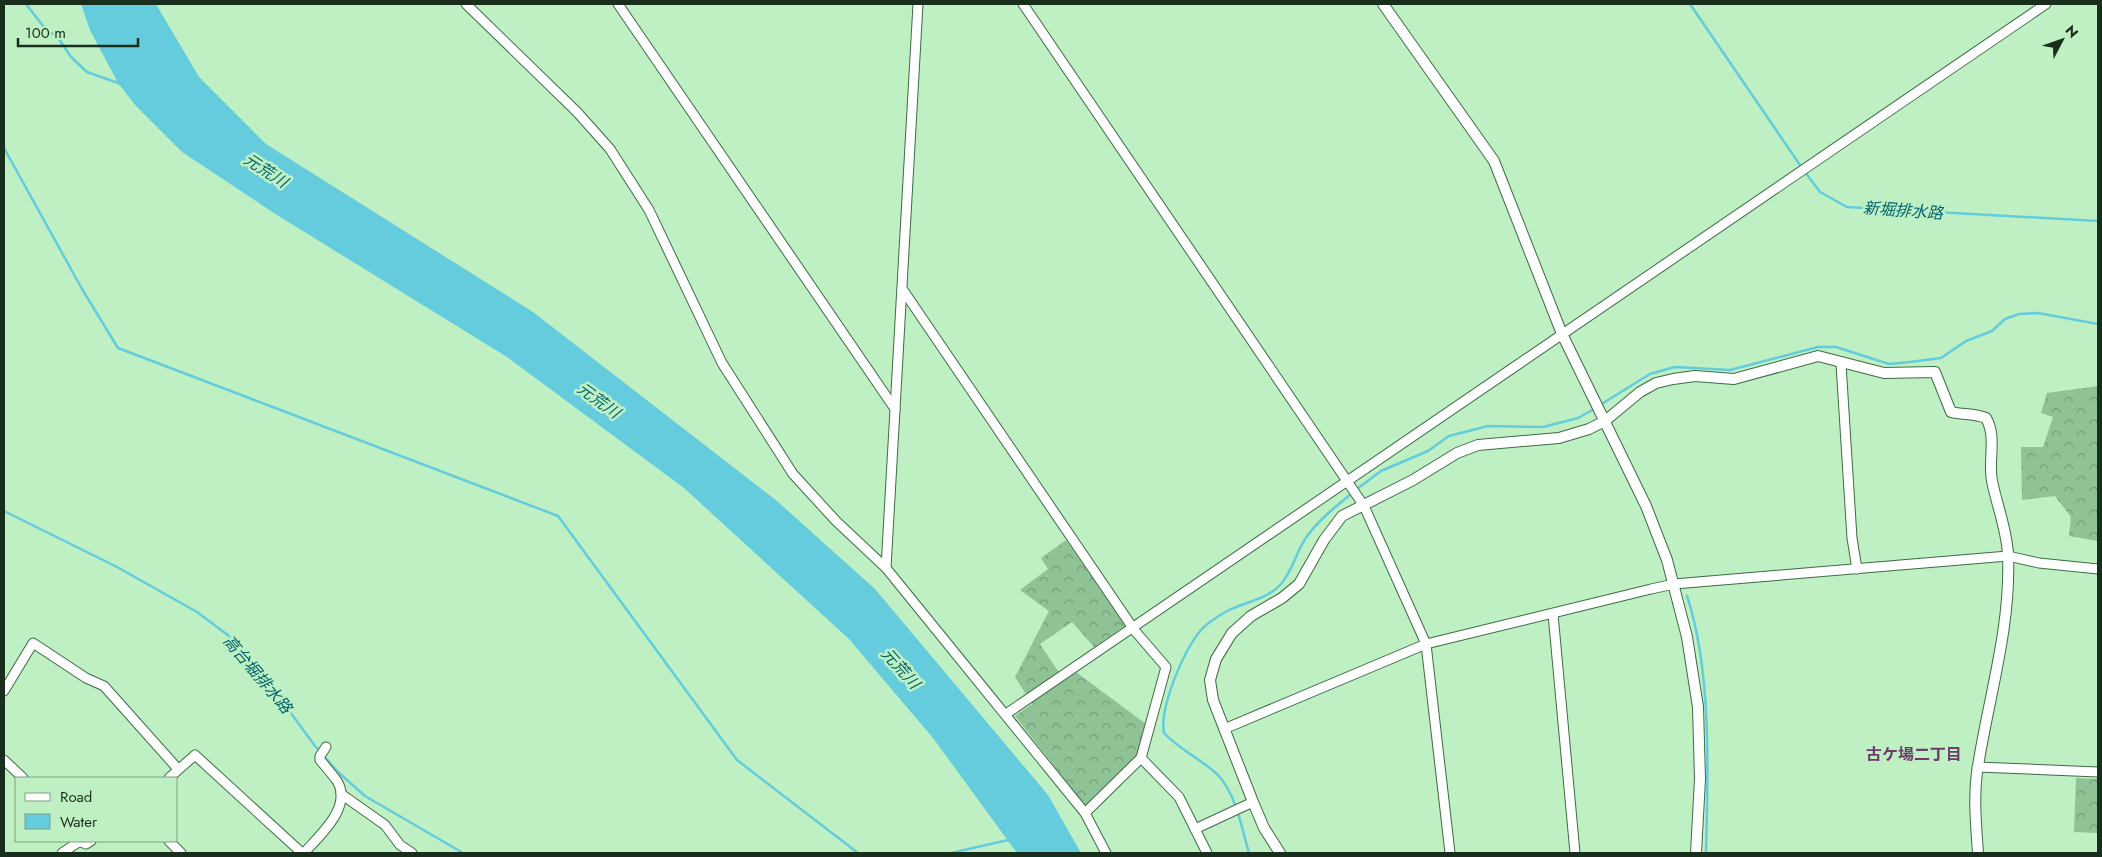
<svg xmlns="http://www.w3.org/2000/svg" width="2102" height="857" viewBox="0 0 2102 857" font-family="Jost,'Noto Sans JP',sans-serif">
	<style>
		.forest { fill: url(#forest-crowns) }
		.water { fill: #64ccdc }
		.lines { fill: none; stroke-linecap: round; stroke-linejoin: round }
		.stream { stroke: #64ccdc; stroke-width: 2.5 }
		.minor-casing { stroke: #3e6b45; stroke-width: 11 }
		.tertiary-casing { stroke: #3e6b45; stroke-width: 12 }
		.minor { stroke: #fff; stroke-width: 9 }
		.tertiary { stroke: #fff; stroke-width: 10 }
		.labels { text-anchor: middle; stroke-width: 5; stroke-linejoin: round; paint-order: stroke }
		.water-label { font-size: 16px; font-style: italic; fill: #05636d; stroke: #bef0c3 }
		.neighbourhood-label { font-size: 16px; font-weight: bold; fill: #6e3b6d; stroke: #bef0c3 }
	</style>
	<defs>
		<pattern id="forest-crowns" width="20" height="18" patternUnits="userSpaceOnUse" patternTransform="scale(1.25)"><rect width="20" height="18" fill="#8fc295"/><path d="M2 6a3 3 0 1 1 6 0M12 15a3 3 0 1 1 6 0" fill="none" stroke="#749e79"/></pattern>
	</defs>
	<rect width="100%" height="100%" fill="#bef0c3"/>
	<g class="forest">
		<path d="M2098 386V541L2069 536 2071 517 2055 496 2022 500 2021 447H2043L2053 417 2041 413 2047 393Z"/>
		<path d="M1066 540 1126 625 1094 647 1072 622 1040 644 1058 671 1076 672 1146 724 1135 759 1087 808 1015 716 1032 704 1015 677 1049 611 1020 590 1048 569 1041 558Z"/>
		<path d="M2076 778 2098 779V833L2074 832Z"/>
	</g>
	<path class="water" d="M81 4H156L199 77 266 144 533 312 777 501 875 589 1048 795 1081 853H1017L933 738 849 639 684 488 507 357 277 215 182 152 136 106 118 83 90 30Z"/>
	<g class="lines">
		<g class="stream">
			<path d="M26 4 47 31 57 36 71 57 87 72 121 84"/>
			<path d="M1690 4 1802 168"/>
			<path d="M4 148 82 289 118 348 558 516 737 760 858 853"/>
			<path d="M1805 172 1820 192 1847 207 2098 221"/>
			<path d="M1600 405 1650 374 1675 367 1730 370 1818 347H1836L1889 364 1910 362 1941 358 1966 341 1992 331 2005 319 2019 314 2038 313 2098 324"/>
			<path d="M1357 489 1381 471 1428 451 1449 436 1488 426 1543 427 1578 418 1596 408"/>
			<path d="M4 511 117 567 197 612 229 636 257 667 315 746 338 772 365 796 463 853"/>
			<path d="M1687 596C1712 671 1708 775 1706 853"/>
			<path d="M951 853 1008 840"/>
			<path d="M1249 853C1242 829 1236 794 1218 775 1201 759 1180 750 1164 733 1159 708 1184 650 1201 630 1208 622 1220 615 1229 610 1244 603 1269 598 1280 585 1294 570 1296 550 1308 535 1320 518 1337 506 1352 493"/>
		</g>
		<g class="minor-casing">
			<g id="minor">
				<path d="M466 4 577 112 610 149 649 210 722 363 793 474 836 521 886 568 1085 813 1106 853"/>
				<path d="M618 4 895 409"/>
				<path d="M1023 4 1364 506 1426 644 1450 853"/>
				<path d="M903 290 1135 631 1166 667 1141 758 1179 797 1207 853"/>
				<path d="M1841 364 1852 538 1857 569"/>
				<path d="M886 568 918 4"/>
				<path d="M1553 614 1575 853"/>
				<path d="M4 691 33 643 86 678 104 686 178 769"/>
				<path d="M1006 714 2046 4"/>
				<path d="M1224 729 1426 644 1651 589 1674 584 2008 556 2039 563 2098 569"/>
				<path d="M4 760 23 778"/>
				<path d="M1977 767 2098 772"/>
				<path d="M169 778 195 755 302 853"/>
				<path d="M341 794 385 825 400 845 412 853"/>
				<path d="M1085 813 1141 758"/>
				<path d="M1195 829 1253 802"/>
				<path d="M79 841 86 844 91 841"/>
				<path d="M169 841 181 853"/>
				<path d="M62 853 80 841"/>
				<path d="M304 853C319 836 353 807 337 781 332 774 326 767 320 760V756L326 747"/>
			</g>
		</g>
		<g class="tertiary-casing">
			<g id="tertiary">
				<path d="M1383 4 1494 161 1562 334 1646 506 1667 560 1687 637 1698 707 1700 779 1696 853"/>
				<path d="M1280 853 1264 828 1253 802 1213 700 1210 680 1216 659 1232 633 1251 616 1282 598 1299 584 1324 540 1342 516 1413 480 1457 453 1478 445 1559 438 1589 429 1605 421 1640 392 1656 383 1673 379 1695 376 1734 379 1818 356 1884 373 1935 372 1951 412C1963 415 1974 413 1986 418 1997 437 1988 459 1992 481 1997 506 2007 530 2008 555 2011 627 1989 696 1978 766 1973 794 1976 825 1978 853"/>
			</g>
		</g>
		<use href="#minor" class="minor"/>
		<use href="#tertiary" class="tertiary"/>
	</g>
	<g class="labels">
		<g class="water-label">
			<text transform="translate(266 170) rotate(33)" y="6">元荒川</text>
			<text transform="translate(1903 210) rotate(4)" y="6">新堀排水路</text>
			<text transform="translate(599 400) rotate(36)" y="6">元荒川</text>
			<text transform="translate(901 668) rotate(48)" y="6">元荒川</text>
			<text transform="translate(258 674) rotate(50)" y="6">高台堀排水路</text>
		</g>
		<g class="neighbourhood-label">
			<text x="1914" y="760">古ケ場二丁目</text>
		</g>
	</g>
	<rect width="2102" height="857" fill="none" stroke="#1a2e1d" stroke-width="10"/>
	<rect x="15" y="777" width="162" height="65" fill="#bef0c3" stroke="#7ca281"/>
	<rect x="25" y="793" width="25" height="8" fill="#ffffff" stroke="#7ca281"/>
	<text x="60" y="802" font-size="15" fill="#1a2e1d">Road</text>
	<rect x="25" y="814" width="25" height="15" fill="#64ccdc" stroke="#7ca281"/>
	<text x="60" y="827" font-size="15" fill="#1a2e1d">Water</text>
	<g transform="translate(2062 40) rotate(49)" stroke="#bef0c3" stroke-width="4" paint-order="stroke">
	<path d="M0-4L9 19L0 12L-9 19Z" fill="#1a2e1d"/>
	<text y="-8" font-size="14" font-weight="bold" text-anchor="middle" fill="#1a2e1d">N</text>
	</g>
	<path d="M18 38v8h120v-8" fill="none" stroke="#1a2e1d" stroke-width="2.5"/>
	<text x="25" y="38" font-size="15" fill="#1a2e1d" stroke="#bef0c3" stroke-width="4" paint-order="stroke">100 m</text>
</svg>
